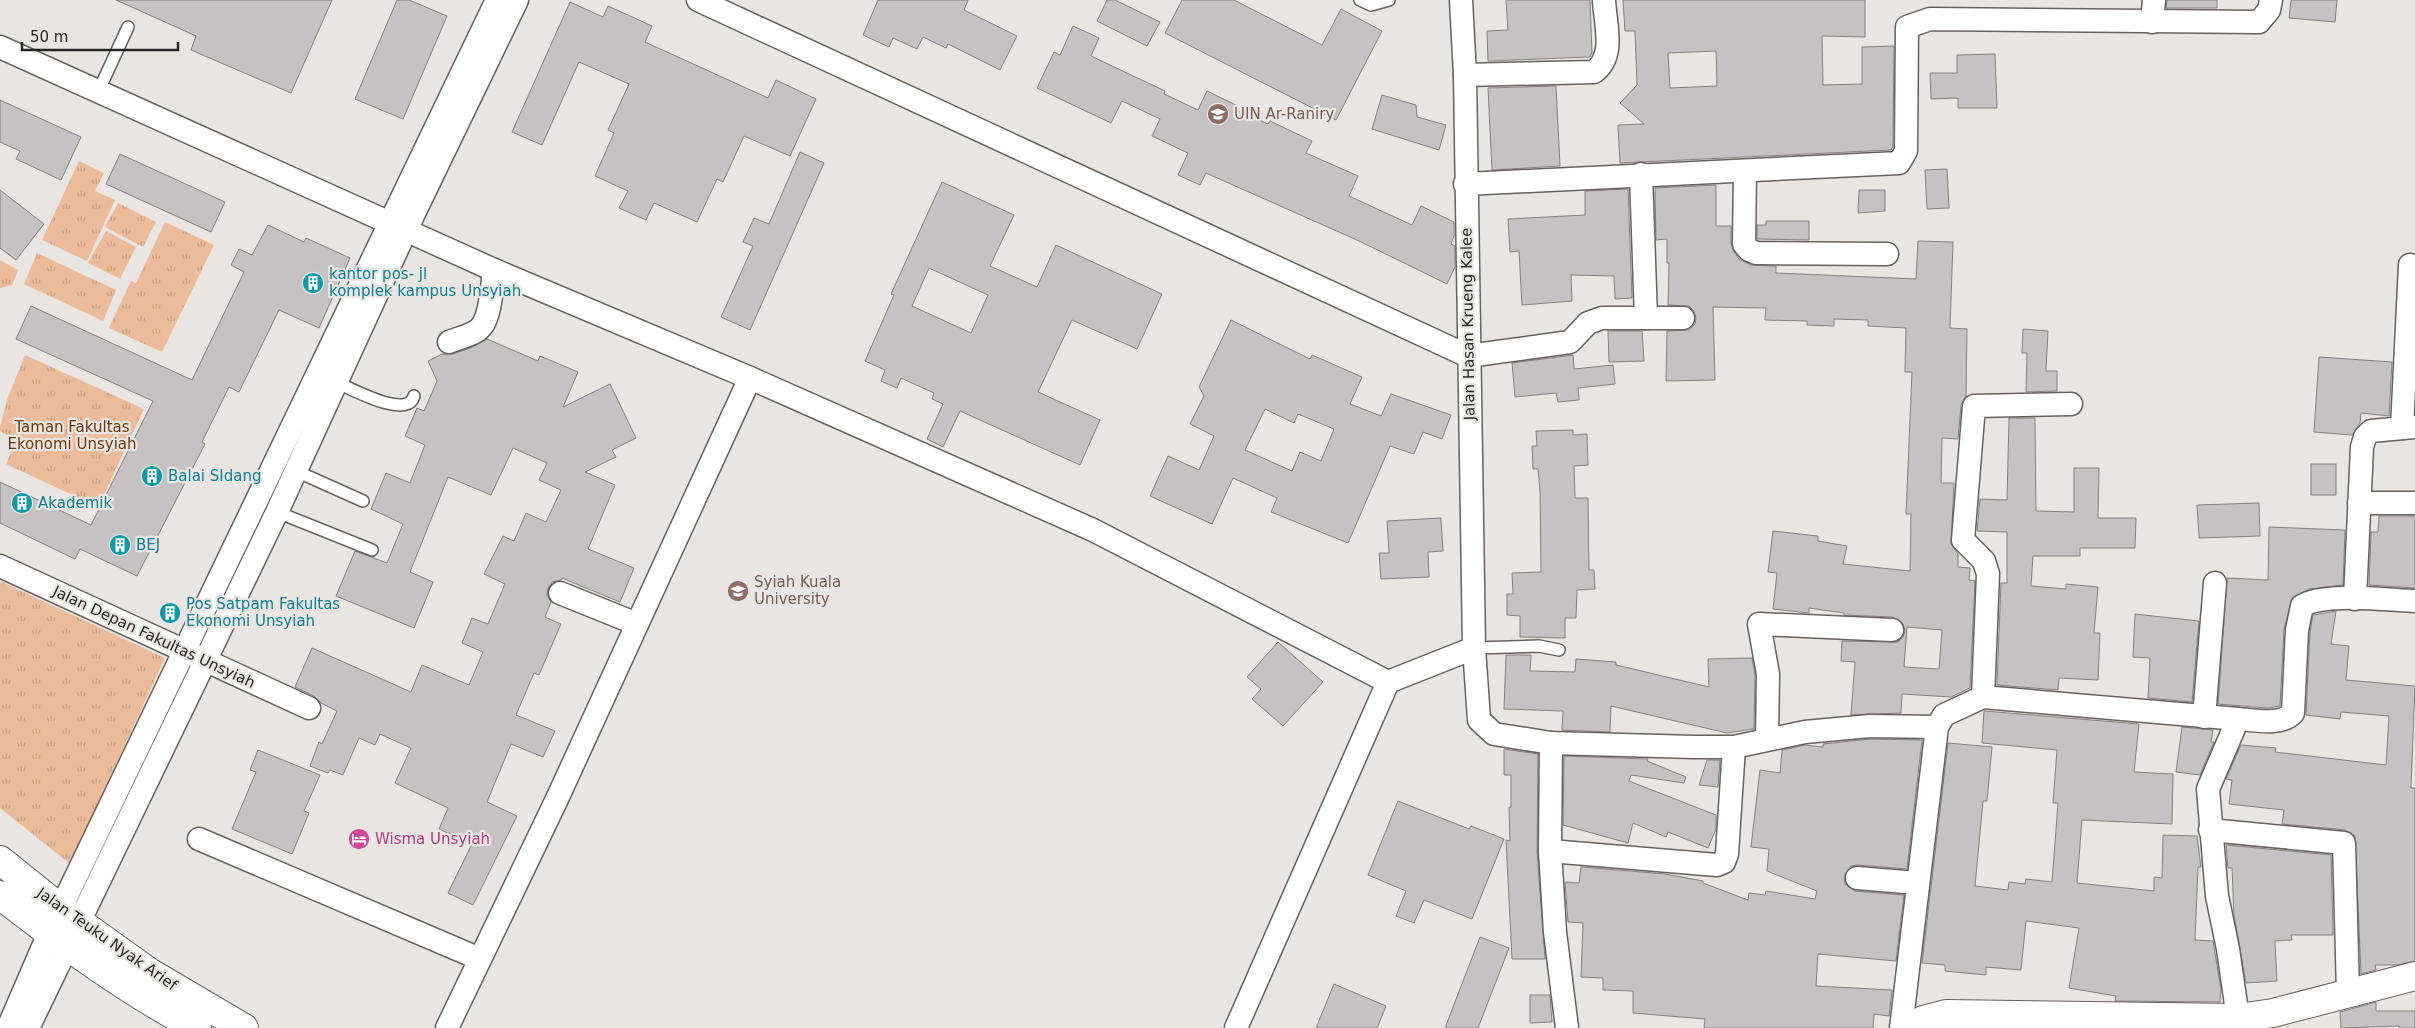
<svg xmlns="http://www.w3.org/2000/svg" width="2415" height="1028" viewBox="0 0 2415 1028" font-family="'DejaVu Sans',sans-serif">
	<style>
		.park { fill: url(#park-tufts) }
		.building { fill: #c6c2c3; stroke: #848081; fill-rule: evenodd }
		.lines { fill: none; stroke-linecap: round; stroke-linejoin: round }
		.lane-casing { stroke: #666260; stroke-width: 14 }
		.street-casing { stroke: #666260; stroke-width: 25 }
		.secondary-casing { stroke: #666260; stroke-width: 30 }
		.lane { stroke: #fff; stroke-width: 11 }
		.street { stroke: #fff; stroke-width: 22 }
		.secondary { stroke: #fff; stroke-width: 28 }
		.labels { text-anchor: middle; stroke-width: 4.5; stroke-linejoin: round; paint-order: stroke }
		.education-label { font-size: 15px; fill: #785e54; stroke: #e9e5e3; text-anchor: start }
		.culture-label { font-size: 15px; fill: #0d838f; stroke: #e9e5e3; text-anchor: start }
		.street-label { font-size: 15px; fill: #272525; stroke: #e9e5e3 }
		.park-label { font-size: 15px; fill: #6d390b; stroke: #e9e5e3 }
		.hotel-label { font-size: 15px; fill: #b23c85; stroke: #e9e5e3; text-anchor: start }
	</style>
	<defs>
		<pattern id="park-tufts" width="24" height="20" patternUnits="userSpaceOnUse" patternTransform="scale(1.25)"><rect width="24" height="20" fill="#ebbb9a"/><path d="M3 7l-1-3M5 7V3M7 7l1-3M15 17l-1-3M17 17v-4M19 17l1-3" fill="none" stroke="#caa185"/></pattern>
	</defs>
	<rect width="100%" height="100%" fill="#e9e5e3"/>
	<g class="park">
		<path d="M79 161 104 173 95 191 115 200 87 261 42 240Z"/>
		<path d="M118 203 156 222 143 247 105 227Z"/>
		<path d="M165 222 214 245 162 352 109 328 131 281 136 283Z"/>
		<path d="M106 231 136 247 120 279 88 263Z"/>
		<path d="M37 253 116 290 103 321 24 284Z"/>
		<path d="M0 260 18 270 12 285 0 288Z"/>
		<path d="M25 355 144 409 98 507 6 464 16 440 0 431V427L7 400Z"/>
		<path d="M0 581 165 658 70 864 0 808Z"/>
	</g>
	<g class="building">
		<path d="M116 0H332L291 93 191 50 196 36Z"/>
		<path d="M397 0H409L447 16 403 119 355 99Z"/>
		<path d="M878 0H968L964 10 1017 36 1000 70 948 44 946 48 923 37 917 49 893 38 889 47 863 35Z"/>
		<path d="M1107 0H1115L1160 22 1147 46 1097 21Z"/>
		<path d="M1182 0H1234L1322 45 1341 9 1382 31 1336 120 1165 33Z"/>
		<path d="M1506 0H1590L1592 53 1590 57 1488 61 1487 31 1508 30Z"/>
		<path d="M1623 0H1865V37L1822 36 1823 85 1862 84V47L1894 46 1893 147 1891 150 1620 163 1618 125 1644 124 1620 103 1637 85 1635 31H1625ZM1716 51 1717 86 1670 88 1668 53Z"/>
		<path d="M2167 0H2217V8H2166Z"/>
		<path d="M2291 0H2337L2335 22 2289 18Z"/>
		<path d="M570 2 603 17 608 6 652 26 645 42 768 98 776 80 816 99 790 156 744 136 723 182 717 179 697 222 654 203 646 220 619 208 628 191 595 176 614 133 608 130 629 84 579 62 542 145 512 132Z"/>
		<path d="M1073 26 1099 38 1091 56 1165 91 1164 94 1198 110 1207 91 1238 106 1236 110 1268 124 1270 121 1312 141 1306 153 1358 176 1349 196 1412 225 1421 206 1454 222V236L1451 244 1455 246V267L1447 284 1357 240 1206 173 1200 185 1178 175 1188 153 1152 136 1160 119 1122 101 1111 123 1037 88 1054 52 1060 55Z"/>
		<path d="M1995 54 1997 108H1958V98L1931 99 1930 73H1957V55Z"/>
		<path d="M1556 86 1560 166 1492 170 1488 88Z"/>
		<path d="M1382 95 1416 105 1417 117 1446 125 1439 150 1372 129Z"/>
		<path d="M0 100 81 137 61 180 16 159 20 151 0 142Z"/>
		<path d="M800 152 824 163 750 330 721 317 753 246 743 242 754 218 769 224Z"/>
		<path d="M120 154 225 202 211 232 106 184Z"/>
		<path d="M1947 169 1949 208 1927 209 1925 170Z"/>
		<path d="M942 182 1014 215 990 266 1037 287 1056 245 1162 294 1137 349 1072 320 1038 392 1100 420 1080 465 960 411 943 447 927 439 943 404 932 399 934 393 901 378 897 388 881 381 885 370 865 361 894 295 891 294ZM929 268 988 295 971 333 912 306Z"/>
		<path d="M1716 185V226H1731V244L1734 252 1739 259 1751 265 1776 266V273L1916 279 1918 241 1953 242 1950 328 1967 329 1966 396 1961 405 1958 439 1942 438 1941 483H1954L1951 544 1958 554V567L1970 568 1969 580 1975 581 1970 688 1951 697 1902 694 1901 713 1851 715 1855 662 1841 661 1842 641 1898 642 1903 637 1905 631 1903 624 1893 617 1844 615V613L1809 608V613L1773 609 1777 573 1768 572 1773 531 1818 536V541L1847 546 1843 564 1910 571 1911 514H1906L1912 372H1905L1906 328 1868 326V320L1834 319V326L1807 325V321L1765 320 1766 308 1713 307 1715 380 1666 381 1667 331 1689 330 1695 324 1696 318 1694 311 1689 306 1668 305 1669 263H1667V239L1656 240 1655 188ZM1907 627 1942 630 1939 669 1904 667Z"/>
		<path d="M1628 189 1632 298 1615 299 1614 276 1571 275 1572 301 1522 305 1519 251 1510 252 1508 219 1585 215V191Z"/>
		<path d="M0 190 44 224 16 260 0 248Z"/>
		<path d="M1859 190H1885V211L1858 213Z"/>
		<path d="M1766 221H1809V240L1757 239V225H1766Z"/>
		<path d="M268 225 304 242 306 238 350 258 319 328 279 310 239 392 229 387 202 442 205 444 137 576 80 549 75 559 0 523V482L91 525 153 401 16 339 31 306 192 380 244 272 231 265 239 249 252 255Z"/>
		<path d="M1231 320 1310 359 1312 355 1362 377 1350 404 1381 416 1391 394 1451 415 1442 439 1423 432 1414 454 1390 446 1348 543 1271 512 1277 498 1233 478 1212 524 1150 496 1168 456 1199 470 1214 436 1190 424 1204 396 1199 387ZM1265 409 1294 423 1298 414 1334 429 1321 461 1300 452 1292 471 1245 450Z"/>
		<path d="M2023 329 2048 331 2046 371H2057V391L2026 392 2027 353H2022Z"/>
		<path d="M1608 331H1642L1644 361 1609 362Z"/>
		<path d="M487 339 538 361 540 356 578 372 563 407 610 384 636 438 612 450 616 457 585 472 615 485 588 549 634 568 620 602 562 578 561 580 552 582 548 588 547 595 551 602 545 617 561 624 539 675 534 673 516 715 555 731 543 757 511 744 487 802 517 816 473 905 448 893 472 844 439 829 448 808 395 783 411 748 380 734 375 745 359 738 343 775 330 770 328 773 310 766 319 742 322 744 337 711 321 703 314 696 295 687 312 648 411 692 422 665 469 685 483 652 462 643 472 618 488 624 505 584 484 574 503 536 514 541 526 513 546 522 561 490 539 480 547 463 513 448 491 495 448 477 410 572 433 582 414 628 336 596 355 551 387 563 403 524 371 509 386 473 410 483 425 445 405 436 417 408 424 411 437 381 428 361 442 354H453L470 348Z"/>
		<path d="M1573 355 1574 369 1613 365 1615 384 1578 388 1579 400 1558 402 1556 393 1515 397 1512 363Z"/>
		<path d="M2319 357 2392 362 2389 416 2361 413 2360 423 2352 435 2314 432Z"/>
		<path d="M2009 418H2035L2036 511 2074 512V468H2099L2098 518H2136L2135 548H2080V556H2033L2031 586 2066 589V584L2098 587 2094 633H2100L2098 680 2059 678 2058 690 1997 685 2001 583H2007V532L1977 531 1980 499 2007 500Z"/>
		<path d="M1573 430V435L1587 434 1588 465 1574 466 1575 498H1588L1589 570H1594L1595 589 1577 590 1576 618H1565V638L1520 637V616L1507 615V594H1513L1512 573 1541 572 1540 491 1538 469H1533L1532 446H1537L1536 431Z"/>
		<rect x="2311" y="464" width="25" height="31"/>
		<path d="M2259 503 2260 536 2199 538 2197 505Z"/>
		<path d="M2379 516H2415V588L2369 585 2371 532H2378Z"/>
		<path d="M1441 518 1443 551 1428 552 1429 577 1381 579 1379 553H1389L1387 521Z"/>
		<path d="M2269 527 2345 530 2343 585 2309 589 2292 598 2284 629 2280 706 2267 708 2218 704 2227 578 2268 580Z"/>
		<path d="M2336 611 2331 644 2349 646 2346 680 2415 686 2411 788H2415V961L2397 965H2375L2376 970 2361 974 2355 836 2345 830 2282 824 2284 810 2229 804 2232 780 2226 779 2241 745 2276 748 2275 752 2386 765 2389 716 2341 712 2340 719 2306 715 2310 632 2313 615Z"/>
		<path d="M2135 614 2199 621 2192 702 2148 698 2150 658 2133 657Z"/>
		<path d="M1278 642 1323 682 1283 726 1252 699 1261 689 1247 677Z"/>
		<path d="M1506 655H1531L1530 671 1575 672 1576 659 1616 662V665L1709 687 1708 659 1752 658 1755 675 1754 729 1727 733 1611 706 1610 732 1562 730 1563 711 1504 709Z"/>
		<path d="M1984 711 2139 724 2134 772 2173 774 2172 824 2082 820 2077 883 2154 891V877L2162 878 2163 835 2197 836 2201 867H2198L2195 940 2213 941 2221 989 2220 1002 2115 1001 2116 996 2069 988 2079 928 2026 921 2021 970 1986 967V975L1945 971V965L1922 963 1948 743 1992 747 1987 801H1983L1975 886 2008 890 2009 882 2025 884 2026 879 2052 882 2058 803H2053L2057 750 1982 743Z"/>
		<path d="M2182 727 2213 730 2211 742H2214L2200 775 2176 772Z"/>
		<path d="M1871 739 1922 740 1907 869 1858 865 1851 866 1844 876 1845 884 1855 891 1904 895 1896 961 1818 954 1816 986 1892 990 1889 1016 1874 1014 1873 1028H1704L1705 1019 1633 1013V991L1603 990V978L1581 977 1583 923 1568 922 1565 882 1579 883 1581 867 1665 874 1703 881V883L1748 900 1749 893 1765 895 1766 891 1815 899 1817 891 1767 871 1769 849 1751 847 1760 770 1780 773 1782 750 1805 745 1823 747V744Z"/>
		<path d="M1504 749 1538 754 1537 852 1545 959H1512L1506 840 1510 841 1509 807H1511V775H1504Z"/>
		<path d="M258 750 320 775 304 811 309 813 292 854 232 829 256 772 250 770Z"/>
		<path d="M1564 756 1648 759 1647 761 1686 777 1684 783 1631 775 1629 781 1716 815V829L1708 848 1668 832 1666 837 1633 823 1628 843 1563 825Z"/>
		<path d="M1707 760H1720L1718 787 1699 785Z"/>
		<path d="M1398 801 1469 829 1471 826 1504 839 1472 919 1424 900 1414 923 1396 916 1406 891 1368 875Z"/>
		<path d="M2226 845 2331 855 2333 935H2291L2292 940 2275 941 2277 981 2246 983 2234 915 2232 868H2228Z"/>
		<path d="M1480 937 1509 948 1478 1028H1445Z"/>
		<path d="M1334 984 1386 1006 1377 1028H1316Z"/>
		<path d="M1530 995H1550L1552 1022 1530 1023Z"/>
		<path d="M2376 1002V1011H2415V1028H2399V1026L2341 1028 2340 1012Z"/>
	</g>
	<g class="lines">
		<g class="lane-casing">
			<g id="lane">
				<path d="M1360 0 1371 5 1389 0"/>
				<path d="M98 92 128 27"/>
				<path d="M338 383C352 389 408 420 414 396"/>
				<path d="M296 471 363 501"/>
				<path d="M277 512 372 550"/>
				<path d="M1474 648 1539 646 1559 650"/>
			</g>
		</g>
		<g class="street-casing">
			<g id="street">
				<path d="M698 0 1468 356 1570 342 1588 323 1602 318H1683"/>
				<path d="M1461 0 1465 75 1474 648 1479 720 1494 734 1551 743 1694 747H1734L1805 732 1870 726 1937 727"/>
				<path d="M2152 22 2154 0"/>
				<path d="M0 47 494 270 750 378 1093 530 1388 682"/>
				<path d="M1465 75 1594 72C1616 56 1605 24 1604 0"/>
				<path d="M1745 171 1744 244 1749 250 1756 253 1887 254"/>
				<path d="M1641 174 1646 318"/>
				<path d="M1465 184 1899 163 1906 151 1907 27 1930 19 2259 22 2269 10 2271 0"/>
				<path d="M449 342C458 338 475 335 481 327 491 316 492 285 494 270"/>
				<path d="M2071 404 1974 406 1963 540 1984 561 1988 574 1983 697 2238 719 2208 789 2217 896 2228 949 2238 1018"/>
				<path d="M2402 428 2410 265"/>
				<path d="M2359 503H2415"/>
				<path d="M0 566 309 708"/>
				<path d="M560 593 637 624"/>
				<path d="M2355 599 2362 447 2365 437 2371 431 2415 427"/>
				<path d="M2204 717 2215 583"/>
				<path d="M2238 719C2255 720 2281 726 2293 713L2297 630 2302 606C2323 592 2388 600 2415 601"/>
				<path d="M1767 739 1768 674 1759 624 1892 630"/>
				<path d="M1551 743 1550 851 1555 932 1567 1028"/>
				<path d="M2210 830 2344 843 2348 993"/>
				<path d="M199 839 480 959"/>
				<path d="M1550 851 1717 865 1724 862 1727 854 1734 747"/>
				<path d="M1857 878 1917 883"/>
				<path d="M8 1028 49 933 497 0"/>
				<path d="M28 1028 277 512 406 230 517 0"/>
				<path d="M447 1028 557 799 750 378"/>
				<path d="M1236 1028 1388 682 1474 648"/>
				<path d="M1901 1028 1937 727 1944 715 1983 697"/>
			</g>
		</g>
		<g class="secondary-casing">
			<g id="secondary">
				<path d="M0 860 61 909 149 972 244 1028"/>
				<path d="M0 895C62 943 127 991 197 1028"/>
				<path d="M1914 1028 1923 1020 1946 1014 2238 1018 2273 1013 2415 976"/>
			</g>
		</g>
		<use href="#lane" class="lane"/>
		<use href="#street" class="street"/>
		<use href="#secondary" class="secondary"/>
	</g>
	<defs>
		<g id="university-disc" transform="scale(1.125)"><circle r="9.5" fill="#8d6e63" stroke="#e9e5e3"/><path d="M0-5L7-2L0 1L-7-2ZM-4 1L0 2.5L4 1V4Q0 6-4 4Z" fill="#fff"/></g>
		<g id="building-disc" transform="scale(1.125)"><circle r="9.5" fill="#0f9aa8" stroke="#e9e5e3"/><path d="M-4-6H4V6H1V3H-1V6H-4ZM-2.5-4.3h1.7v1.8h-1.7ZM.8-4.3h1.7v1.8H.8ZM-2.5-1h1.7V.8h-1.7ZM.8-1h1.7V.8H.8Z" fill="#fff"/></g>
		<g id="hotel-disc" transform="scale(1.125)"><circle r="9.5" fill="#d1479c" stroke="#e9e5e3"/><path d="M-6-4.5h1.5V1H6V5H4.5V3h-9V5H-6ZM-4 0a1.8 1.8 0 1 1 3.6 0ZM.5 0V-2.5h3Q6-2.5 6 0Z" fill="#fff"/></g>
	</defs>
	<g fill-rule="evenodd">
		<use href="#university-disc" x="1218" y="114"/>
		<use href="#building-disc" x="313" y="283"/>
		<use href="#building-disc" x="152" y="476"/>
		<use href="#building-disc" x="22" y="503"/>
		<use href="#building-disc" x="120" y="545"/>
		<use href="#university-disc" x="738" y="591"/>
		<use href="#building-disc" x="170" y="613"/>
		<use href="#hotel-disc" x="359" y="839"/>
	</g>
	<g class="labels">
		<g class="education-label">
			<text x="1234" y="119">UIN Ar-Raniry</text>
			<text x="754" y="587">Syiah Kuala<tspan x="754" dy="17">University</tspan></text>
		</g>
		<g class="culture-label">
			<text x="329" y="279">kantor pos- jl<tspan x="329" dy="17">komplek kampus Unsyiah</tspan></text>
			<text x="168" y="481">Balai SIdang</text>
			<text x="38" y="508">Akademik</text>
			<text x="136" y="550">BEJ</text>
			<text x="186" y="609">Pos Satpam Fakultas<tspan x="186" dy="17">Ekonomi Unsyiah</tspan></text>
		</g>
		<g class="street-label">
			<text transform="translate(1468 324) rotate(-91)" y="5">Jalan Hasan Krueng Kalee</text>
			<text transform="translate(154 637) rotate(25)" y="5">Jalan Depan Fakultas Unsyiah</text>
			<text transform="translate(107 939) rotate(35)" y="5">Jalan Teuku Nyak Arief</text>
		</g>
		<g class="park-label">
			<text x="72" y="432">Taman Fakultas<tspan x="72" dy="17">Ekonomi Unsyiah</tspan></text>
		</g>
		<g class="hotel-label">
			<text x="375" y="844">Wisma Unsyiah</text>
		</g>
	</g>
	<path d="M22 42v8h156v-8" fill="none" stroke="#272525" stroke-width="2.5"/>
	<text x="30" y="42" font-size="15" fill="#272525" stroke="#e9e5e3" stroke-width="4" paint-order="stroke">50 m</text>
</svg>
